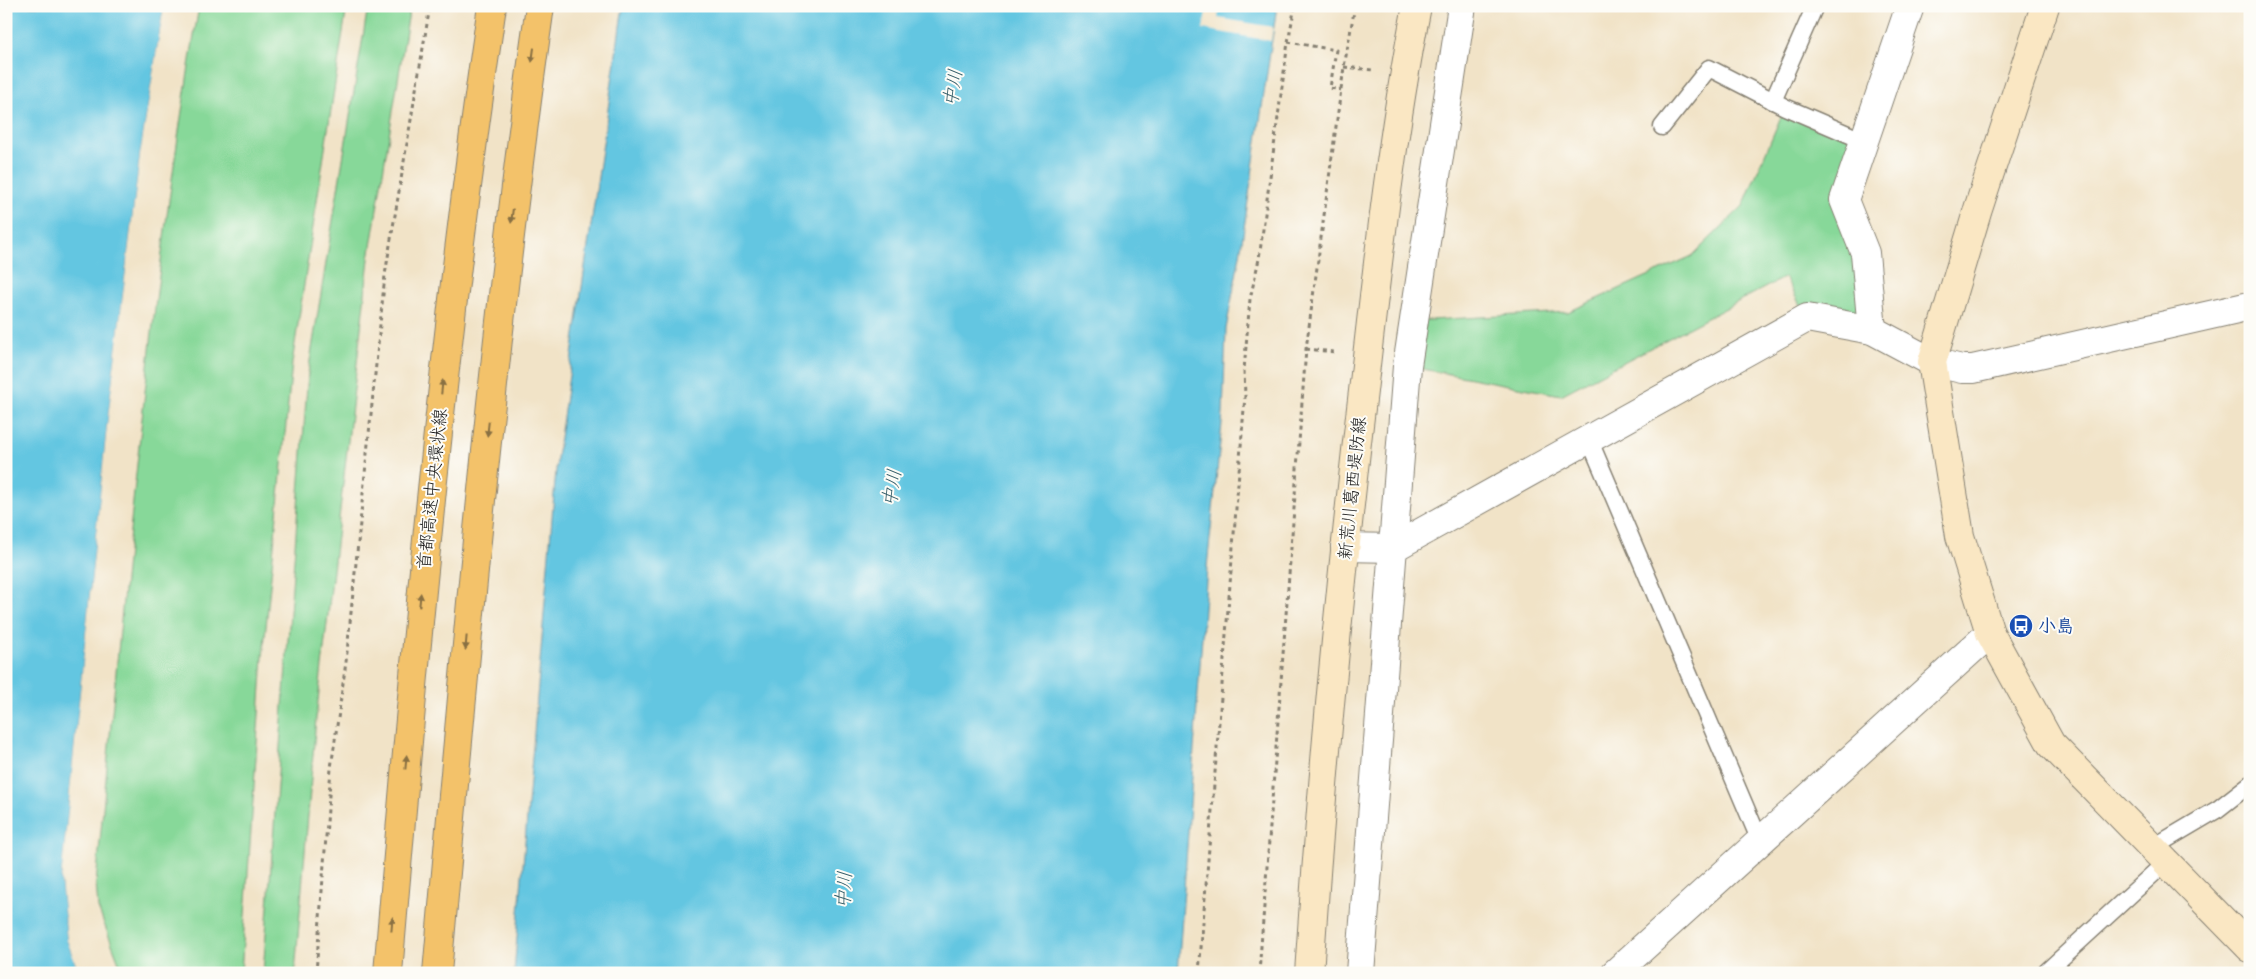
<svg xmlns="http://www.w3.org/2000/svg" width="2256" height="979" viewBox="0 0 2256 979" font-family="'Indie Flower','Klee One',sans-serif">
	<style>
		.green { fill: #87d899; stroke: #527a5a }
		.water { fill: #63c6e1; stroke: #40717e }
		.pier { fill: #f1e3c7 }
		.lines { fill: none; stroke-linecap: round; stroke-linejoin: round }
		.lane-casing { stroke: #868072; stroke-width: 19 }
		.street-casing { stroke: #868072; stroke-width: 30 }
		.secondary-casing { stroke: #868072; stroke-width: 30 }
		.highway-casing { stroke: #868072; stroke-width: 30 }
		.path { stroke: #868072; stroke-width: 3; stroke-dasharray: 4 4; stroke-linecap: butt }
		.lane { stroke: #fff; stroke-width: 16 }
		.street { stroke: #fff; stroke-width: 28 }
		.secondary { stroke: #fae7c3; stroke-width: 28 }
		.highway { stroke: #f3c26a; stroke-width: 28 }
		.oneway { fill: #886f43 }
		.labels { text-anchor: middle; stroke-width: 4; stroke-linejoin: round; paint-order: stroke }
		.street-label { font-size: 18px; fill: #1c1c1c; stroke: #fdfcf7 }
		.transit-label { font-size: 18px; font-weight: bold; fill: #164399; stroke: #fdfcf7; text-anchor: start }
		.water-label { font-size: 19px; font-style: italic; fill: #38606b; stroke: #fdfcf7 }
	</style>
	<rect width="100%" height="100%" fill="#fdfcf7"/>
	<filter id="ink" filterUnits="userSpaceOnUse"><feTurbulence type="fractalNoise" baseFrequency=".02" numOctaves="2"/><feDisplacementMap in="SourceGraphic" scale="10" xChannelSelector="R" yChannelSelector="G"/><feConvolveMatrix kernelMatrix="1 2 1 2 8 2 1 2 1" color-interpolation-filters="sRGB"/></filter>
	<filter id="wash" filterUnits="userSpaceOnUse"><feTurbulence type="fractalNoise" baseFrequency=".0096" numOctaves="4" result="noise"/><feDisplacementMap in="SourceGraphic" scale="20" xChannelSelector="R" yChannelSelector="G"/><feGaussianBlur stdDeviation="1.12" result="paint"/><feColorMatrix in="noise" values="0 0 0 0 0 0 0 0 0 0 0 0 0 0 0 0 0 1.4 0 .05"/><feComposite in="paint" operator="in"/></filter>
	<g filter="url(#wash)">
		<rect width="100%" height="100%" fill="#f1e3c7"/>
		<g class="green">
			<path d="M199 6H347L292 363 263 657 241 973H123L98 908 96 883C124 590 149 296 199 6Z"/>
			<path d="M368 6H410L369 259 316 718 295 973H263L308 373Z"/>
			<path d="M1785 107 1864 141 1844 200 1872 330 1807 318 1785 277 1561 395 1407 366 1414 321 1568 312 1692 256 1743 206Z"/>
		</g>
		<g class="water">
			<path d="M6 6H164L140 155 107 426 61 880 67 940 79 973H6Z"/>
			<path d="M623 6H1277L1240 255 1226 329 1223 414 1207 567 1178 973H514L557 458Z"/>
		</g>
		<g class="pier">
			<path d="M164 6H167L142 155 109 426 64 880 69 940 82 973H79L67 940 61 880 107 426 140 155Z"/>
			<path d="M1207 6H1220L1218 18 1273 27 1271 41 1203 29Z"/>
		</g>
	</g>
	<g filter="url(#ink)">
		<g class="lines">
			<g class="lane-casing">
				<g id="lane">
					<path d="M1773 101 1815 6"/>
					<path d="M1662 127 1709 68 1785 107 1864 141"/>
					<path d="M1589 439 1760 841"/>
					<path d="M2152 848 2218 809 2250 784"/>
					<path d="M2045 973 2166 862"/>
				</g>
			</g>
			<g class="street-casing">
				<g id="street">
					<path d="M1872 330 1865 253 1844 200 1910 6"/>
					<path d="M1345 547 1393 548 1807 318 1872 330 1932 362 1962 369H1973L2250 306"/>
					<path d="M1360 973 1407 366 1462 6"/>
					<path d="M1615 973 1990 633"/>
				</g>
			</g>
			<g class="secondary-casing">
				<g id="secondary">
					<path d="M2045 6 1978 209 1932 362 1960 536 1990 633 2051 744 2250 948"/>
					<path d="M1309 973C1322 773 1341 573 1365 374 1379 251 1393 128 1417 6"/>
				</g>
			</g>
			<g class="highway-casing">
				<g id="highway">
					<path d="M388 973C415 650 444 327 492 6"/>
					<path d="M437 973C466 650 494 327 540 6"/>
				</g>
			</g>
			<g class="path">
				<path d="M1288 42 1336 50 1330 88 1341 90"/>
				<path d="M1344 67 1373 70"/>
				<path d="M1306 349 1335 352"/>
				<path d="M316 973 331 768 346 662 385 275 430 6"/>
				<path d="M1199 973 1245 396 1244 370 1250 299 1259 259 1288 42 1295 6"/>
				<path d="M1259 973 1306 349 1344 67 1355 6"/>
			</g>
			<use href="#lane" class="lane"/>
			<use href="#street" class="street"/>
			<use href="#secondary" class="secondary"/>
			<use href="#highway" class="highway"/>
		</g>
		<defs><path id="oneway-solid" d="M-6-.8H1V-3.2L6.5 0L1 3.2V.8H-6Z" transform="scale(1.25)"/></defs>
		<g class="oneway">
			<use href="#oneway-solid" transform="translate(533 55) rotate(98)"/>
			<use href="#oneway-solid" transform="translate(512 216) rotate(97)"/>
			<use href="#oneway-solid" transform="translate(442 387) rotate(-84)"/>
			<use href="#oneway-solid" transform="translate(488 429) rotate(96)"/>
			<use href="#oneway-solid" transform="translate(420 600) rotate(-84)"/>
			<use href="#oneway-solid" transform="translate(466 643) rotate(95)"/>
			<use href="#oneway-solid" transform="translate(406 762) rotate(-85)"/>
			<use href="#oneway-solid" transform="translate(392 924) rotate(-85)"/>
		</g>
	</g>
	<defs>
		<g id="bus-disc" transform="scale(1.25)"><circle r="9.5" fill="#1a4fb4" stroke="#fdfcf7"/><path d="M-5-6H5V4H4V6H2V4H-2V6H-4V4H-5ZM-3.5-4V0h7V-4ZM-3.5 1.2v1.5H-2V1.2ZM2 1.2v1.5H3.5V1.2Z" fill="#fff"/></g>
	</defs>
	<g fill-rule="evenodd">
		<use href="#bus-disc" x="2021" y="626"/>
	</g>
	<g class="labels">
		<g class="street-label">
			<text transform="translate(1352 488) rotate(-84)" y="6">新荒川葛西堤防線</text>
			<text transform="translate(432 489) rotate(-84)" y="6">首都高速中央環状線</text>
		</g>
		<g class="transit-label">
			<text x="2038" y="632">小島</text>
		</g>
		<g class="water-label">
			<text transform="translate(952 88) rotate(-81)" y="7">中川</text>
			<text transform="translate(891 488) rotate(-81)" y="7">中川</text>
			<text transform="translate(843 890) rotate(-86)" y="7">中川</text>
		</g>
	</g>
	<rect width="2256" height="979" fill="none" stroke="#fdfcf7" stroke-width="25"/>
</svg>
